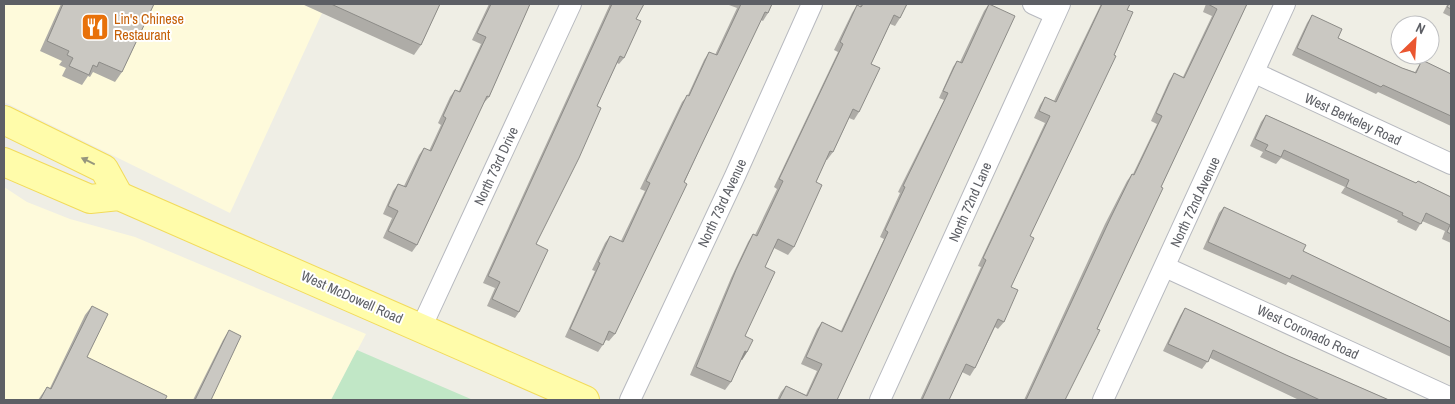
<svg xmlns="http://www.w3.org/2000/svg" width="1455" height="404" viewBox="0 0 1455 404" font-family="'Archivo Narrow',sans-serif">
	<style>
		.commercial { fill: #fefadb }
		.green { fill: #c1e7c6 }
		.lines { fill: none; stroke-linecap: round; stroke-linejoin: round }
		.street-casing { stroke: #b7b9bf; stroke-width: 22 }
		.primary-casing { stroke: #f2db5b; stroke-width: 30 }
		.street { stroke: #fff; stroke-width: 20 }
		.primary { stroke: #fffcaa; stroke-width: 28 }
		.wall { fill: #aeaca7 }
		.shaded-wall { fill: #8d8c88 }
		.building { fill: #cac8c2; stroke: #8d8c88 }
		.oneway { fill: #96967d }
		.labels { text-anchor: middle; stroke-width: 4; stroke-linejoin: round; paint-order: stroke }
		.food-label { font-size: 14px; fill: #c56008; stroke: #fff; text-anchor: start }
		.street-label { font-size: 14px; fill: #5d5f65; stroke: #fff }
	</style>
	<rect width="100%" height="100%" fill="#efeee5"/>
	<g class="commercial">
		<path d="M4 4H303L322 13 230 213 4 102Z"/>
		<path d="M4 187 27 202 70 219 135 237 366 334 331 400H4Z"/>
	</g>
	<path class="green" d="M357 350 473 400H331Z"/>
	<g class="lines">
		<g class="street-casing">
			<g id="street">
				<path d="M1033 4 1055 14"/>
				<path d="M1255 73 1451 164"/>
				<path d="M1165 267 1451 398"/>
				<path d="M421 328 571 4"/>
				<path d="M630 400 735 176 812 4"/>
				<path d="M880 400 1060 4"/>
				<path d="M1103 400 1285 4"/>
			</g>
		</g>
		<g class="primary-casing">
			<g id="primary">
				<path d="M4 120 104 169 119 196"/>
				<path d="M4 162 90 199 119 196 585 400"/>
			</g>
		</g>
		<use href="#street" class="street"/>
		<use href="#primary" class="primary"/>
	</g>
	<g class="wall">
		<path d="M61 4H154L122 72 115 82 93 72 90 77 88 76 82 85 62 76 66 68 59 65 62 61 40 51Z"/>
		<path d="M302 4H440L421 45 414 55Z"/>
		<path d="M489 4H530L489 97 483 104 417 245 412 252 383 238 392 218 383 214 393 191 398 184 404 186 419 155 424 148 429 151 441 125 438 123 450 97 455 90 459 91 481 44 472 40Z"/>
		<path d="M610 4H644L636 19 624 58 619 64 617 63 597 106 536 244 519 312 515 318 487 306 495 288 483 283Z"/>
		<path d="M729 4H772L768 13 763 21 761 20 701 146 615 334 609 341 606 340 598 352 565 337 595 271 592 270 605 243 610 236 621 241 645 191 640 189 682 102 688 95 704 60 709 52 715 55 737 8 729 5Z"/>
		<path d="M861 4H907L900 18 895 26 890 24 871 64 859 112 854 120 849 118 833 152 827 160H826L816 182 794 247 788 255 774 248 765 267 745 336 747 352 742 360H741L731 382 725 390 690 375 731 278 748 242 753 234 755 235 777 189 774 187 838 52 834 50 852 13 857 5 860 6Z"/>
		<path d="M989 4 837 400H777L781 392 786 386 806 395 817 371 801 364 817 329 822 322 841 331 884 239 880 237 900 193 898 192 944 100 939 98 953 67 957 61 960 62 984 11Z"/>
		<path d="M1101 4H1130L1030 236 1011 287 1004 322 998 329 995 327 975 368 970 376 962 372 949 400H920L981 267 978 266 1045 123 1034 118 1040 105 1045 97 1054 101Z"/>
		<path d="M1206 4H1247L1161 187 1065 400H1024L1105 224 1127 181 1132 174H1133L1157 124 1151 121 1169 81 1174 73 1183 77 1212 16 1203 12Z"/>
		<path d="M1445 4H1451V17L1443 13 1447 5Z"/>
		<path d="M1312 15 1338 38 1402 68 1415 72 1422 60 1451 74V126L1378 92 1376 94 1292 55 1307 23Z"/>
		<path d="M1266 115 1416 183 1418 181 1451 197V243L1442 239 1445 231 1422 221 1416 231 1397 222 1398 220 1341 193 1345 187 1281 158 1276 164 1260 157 1263 152 1250 146 1261 122Z"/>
		<path d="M1224 207 1303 251 1451 322V357L1288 282 1286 285 1203 249 1219 213Z"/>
		<path d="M92 306 87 357 165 400H38L47 387 50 388 85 315Z"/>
		<path d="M1185 308 1286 355 1389 400H1299L1210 358 1202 369 1163 351 1180 316Z"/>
		<path d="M229 330 211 400H193L223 340Z"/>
	</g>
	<path class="shaded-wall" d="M745 351 747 352 742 360 739 359Z"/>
	<g class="building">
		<path d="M63 4H154L122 72 99 62 97 67 93 65 89 75 69 66 73 58 67 55 69 51 47 41Z"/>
		<path d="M331 4H440L421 45Z"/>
		<path d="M491 4H530L489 97 487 96 417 245 388 231 398 211 388 206 398 184 406 187 424 148 431 151 446 118 443 116 455 90 460 92 486 37 477 33Z"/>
		<path d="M612 4H644L636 19 641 21 624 58 620 56 597 106 601 108 579 158 536 244 548 250 519 312 492 299 500 282 488 276Z"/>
		<path d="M741 4H772L768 13 765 12 701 146 684 182 687 184 615 334 609 331 603 345 570 329 600 263 598 262 610 236 623 242 650 183 646 181 687 95 689 96 709 52 717 55Z"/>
		<path d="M863 4H907L900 18 894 15 871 64 880 68 859 112 853 109 833 152 830 151 816 182 822 185 794 247 778 239 765 267 775 272 745 336 753 340 747 352 745 351 731 382 696 367 736 270 753 234 757 236 783 181 779 179 843 44 840 42 857 5 861 7Z"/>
		<path d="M989 4 1015 16 837 400H779L786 386 807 396 822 364 806 357 822 322 842 332 888 232 885 230 905 187 903 186 948 93 943 91 957 61 962 63Z"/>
		<path d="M1102 4H1130L1127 10 1133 12 1114 55 1116 56 1030 236 1034 238 1011 287 1018 290 1004 322 998 319 975 368 966 364 949 400H922L986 260 983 258 1050 116 1039 111 1045 97 1056 102Z"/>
		<path d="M1208 4H1247L1161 187 1163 188 1097 329 1100 330 1065 400H1026L1111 217 1132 174 1134 175 1162 116 1156 113 1174 73 1184 78 1217 9Z"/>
		<path d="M1449 4H1451V9L1447 7Z"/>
		<path d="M1312 15 1342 29 1338 38 1402 68 1416 73 1422 60 1451 74V116L1383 85 1381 87 1297 48Z"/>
		<path d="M1266 115 1416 183 1418 181 1451 197V234L1447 232 1450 225 1426 213 1421 224 1402 215 1403 213 1346 187 1349 180 1284 150 1281 157 1265 150 1268 145 1255 139Z"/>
		<path d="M1224 207 1306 245 1303 251 1451 322V348L1292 275 1290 279 1208 242Z"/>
		<path d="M92 306 108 314 87 357 167 396 165 400H40L47 387 51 389Z"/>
		<path d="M1185 308 1286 355 1389 400H1320L1213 350 1208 362 1168 344Z"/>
		<path d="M229 330 241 336 211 400H195Z"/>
	</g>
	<defs><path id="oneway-solid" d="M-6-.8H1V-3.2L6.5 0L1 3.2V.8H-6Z" transform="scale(1.25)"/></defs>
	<use class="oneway" href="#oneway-solid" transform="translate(88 161) rotate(-154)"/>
	<defs>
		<g id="restaurant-square" transform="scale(1.4375)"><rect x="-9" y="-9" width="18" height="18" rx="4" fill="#e8710a" stroke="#fff"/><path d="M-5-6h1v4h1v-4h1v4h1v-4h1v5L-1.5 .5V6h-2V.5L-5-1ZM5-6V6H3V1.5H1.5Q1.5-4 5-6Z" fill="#fff"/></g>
	</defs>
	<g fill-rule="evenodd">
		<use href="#restaurant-square" x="95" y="27"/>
	</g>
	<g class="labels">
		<g class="food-label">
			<text x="114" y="24">Lin's Chinese<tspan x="114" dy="16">Restaurant</tspan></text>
		</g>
		<g class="street-label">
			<text transform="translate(1353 119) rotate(25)" y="5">West Berkeley Road</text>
			<text transform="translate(496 166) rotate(-65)" y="5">North 73rd Drive</text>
			<text transform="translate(970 202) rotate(-66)" y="5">North 72nd Lane</text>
			<text transform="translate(1195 202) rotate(-65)" y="5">North 72nd Avenue</text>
			<text transform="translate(722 203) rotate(-65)" y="5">North 73rd Avenue</text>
			<text transform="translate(352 297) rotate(24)" y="5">West McDowell Road</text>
			<text transform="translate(1308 332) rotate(25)" y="5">West Coronado Road</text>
		</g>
	</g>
	<rect width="1455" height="404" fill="none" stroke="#5d5f65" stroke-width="10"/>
	<g transform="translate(1415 40) rotate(25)"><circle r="24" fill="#ffffff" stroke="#bebfc1"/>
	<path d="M0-4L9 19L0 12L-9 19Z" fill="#ea5630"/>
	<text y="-8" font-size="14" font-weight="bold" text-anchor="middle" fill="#5d5f65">N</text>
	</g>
</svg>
